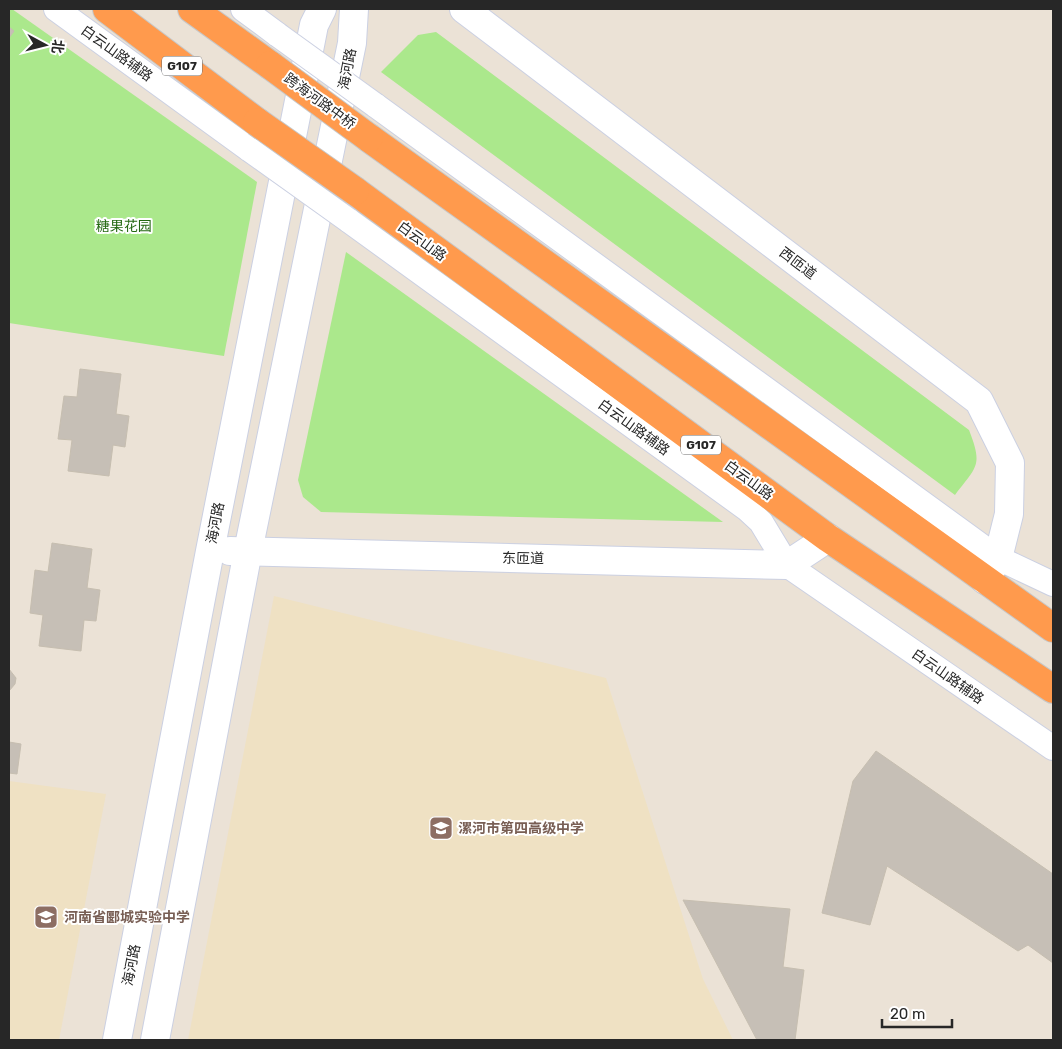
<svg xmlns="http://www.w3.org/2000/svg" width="1062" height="1049" viewBox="0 0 1062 1049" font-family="Rubik,'Noto Sans SC',sans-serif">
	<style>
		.education { fill: #efe1c3 }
		.green { fill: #abe88c }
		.building { fill: #c6bfb6; stroke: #c6beb0 }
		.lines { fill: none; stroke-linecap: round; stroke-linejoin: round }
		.street-casing { stroke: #cbd0e2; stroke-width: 26 }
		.secondary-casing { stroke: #cbd0e2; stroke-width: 30 }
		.highway-casing { stroke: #c7c7c7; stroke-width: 30 }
		.street { stroke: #fff; stroke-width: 24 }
		.secondary { stroke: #fff; stroke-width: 28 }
		.highway { stroke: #ff9a4d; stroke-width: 28 }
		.street-bridge-casing { stroke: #cbd0e2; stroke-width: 26; stroke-linecap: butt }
		.highway-bridge-casing { stroke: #c7c7c7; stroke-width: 30; stroke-linecap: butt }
		.street-bridge { stroke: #fff; stroke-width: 24 }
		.highway-bridge { stroke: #ff9a4d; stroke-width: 28 }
		.labels { text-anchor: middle; stroke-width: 4; stroke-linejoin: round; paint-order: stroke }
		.shield { fill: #fff; stroke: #686868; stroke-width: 1 }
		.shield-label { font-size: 12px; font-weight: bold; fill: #272727 }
		.street-label { font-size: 14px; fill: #272727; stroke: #fff }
		.park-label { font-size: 14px; fill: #246812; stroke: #fff }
		.education-label { font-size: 14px; font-weight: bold; fill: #785e54; stroke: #fff; text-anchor: start }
	</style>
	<rect width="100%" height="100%" fill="#ebe2d6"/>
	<g class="education">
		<path d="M274 596 606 678 703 979 733 1040H188Z"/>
		<path d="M9 781 106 794 59 1040H9Z"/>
	</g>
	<g class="green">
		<path d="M9 9H12L257 182 224 356 9 323Z"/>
		<path d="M436 32 969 430C983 466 977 466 955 495L381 72 418 35Z"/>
		<path d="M346 252 723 522 321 512 303 497 298 480Z"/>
	</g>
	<g class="building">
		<path d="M9 27 14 31 9 38Z"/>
		<path d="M80 369 121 374 116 414 129 416 125 447 113 445 109 476 68 471 72 440 58 439 64 396 77 397Z"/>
		<path d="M52 543 92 549 87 588 100 590 96 621 84 620 81 651 39 646 43 615 30 613 35 570 48 572Z"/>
		<path d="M9 669 16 678 15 684 9 691Z"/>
		<path d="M9 742 21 744 17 774 9 773Z"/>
		<path d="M876 751 1053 874V963L1028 945 1018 951 887 866 870 925 822 913 853 781Z"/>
		<path d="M683 900 790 909 783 967 804 970 795 1040H757Z"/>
	</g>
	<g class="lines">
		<g class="street-casing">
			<g id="street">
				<path d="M56 9 250 150"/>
				<path d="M243 9 278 35"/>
				<path d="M375 105 998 558 1053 584"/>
				<path d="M348 220 747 509 761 522 787 565 1053 748"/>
			</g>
		</g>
		<g class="secondary-casing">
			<g id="secondary">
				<path d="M464 9 979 401 1010 463 1009 514 998 558 985 580"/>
				<path d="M230 551 787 565 828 538"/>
				<path d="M117 1040 210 551 314 25 322 9"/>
				<path d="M155 1040 248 551 352 43 354 9"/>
			</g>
		</g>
		<g class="highway-casing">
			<g id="highway">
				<path d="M107 9 257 122"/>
				<path d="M192 9 270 65"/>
				<path d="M369 138 1053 628"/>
				<path d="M355 191 828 538 1053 689"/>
			</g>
		</g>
		<use href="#street" class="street"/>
		<use href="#secondary" class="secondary"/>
		<use href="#highway" class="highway"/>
		<g class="street-bridge-casing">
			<g id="street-bridge">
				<path d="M278 35 375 105"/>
				<path d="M250 150 348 220"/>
			</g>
		</g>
		<g class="highway-bridge-casing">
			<g id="highway-bridge">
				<path d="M270 65 369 138"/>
				<path d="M257 122 355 191"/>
			</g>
		</g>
		<use href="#street-bridge" class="street-bridge"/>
		<use href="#highway-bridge" class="highway-bridge"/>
	</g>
	<defs>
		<g id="school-square" transform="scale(1.25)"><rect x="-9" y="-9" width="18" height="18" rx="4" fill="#8d6e63" stroke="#fff"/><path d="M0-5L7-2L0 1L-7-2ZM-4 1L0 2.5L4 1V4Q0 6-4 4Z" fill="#fff"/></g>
	</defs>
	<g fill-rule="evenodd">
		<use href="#school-square" x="441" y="828"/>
		<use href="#school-square" x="46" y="917"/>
	</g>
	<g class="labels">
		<g class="shield">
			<rect x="162" y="56.5" width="40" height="19" rx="4"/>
			<rect x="681" y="435.5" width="40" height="19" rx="4"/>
		</g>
		<g class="shield-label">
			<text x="182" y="70">G107</text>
			<text x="701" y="449">G107</text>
		</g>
		<g class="street-label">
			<text transform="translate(117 53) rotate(36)" y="5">白云山路辅路</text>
			<text transform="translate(347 69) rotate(-79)" y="5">海河路</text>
			<text transform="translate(320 101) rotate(36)" y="5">跨海河路中桥</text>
			<text transform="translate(422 241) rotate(36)" y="5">白云山路</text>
			<text transform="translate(798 263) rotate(37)" y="5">西匝道</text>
			<text transform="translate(634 427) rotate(36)" y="5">白云山路辅路</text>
			<text transform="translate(749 480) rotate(36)" y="5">白云山路</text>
			<text transform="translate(215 523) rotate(-79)" y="5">海河路</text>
			<text transform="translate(523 558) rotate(1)" y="5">东匝道</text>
			<text transform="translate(948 676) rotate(35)" y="5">白云山路辅路</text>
			<text transform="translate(131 965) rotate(-79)" y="5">海河路</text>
		</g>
		<g class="park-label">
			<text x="124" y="231">糖果花园</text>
		</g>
		<g class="education-label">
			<text x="458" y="833">漯河市第四高级中学</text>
			<text x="64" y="922">河南省郾城实验中学</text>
		</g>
	</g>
	<rect width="1062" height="1049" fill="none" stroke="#272727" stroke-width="20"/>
	<g transform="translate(45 45) rotate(97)" stroke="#ffffff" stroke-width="4" paint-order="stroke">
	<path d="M0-4L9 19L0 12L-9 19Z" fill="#272727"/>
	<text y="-8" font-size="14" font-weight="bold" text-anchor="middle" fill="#272727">北</text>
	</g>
	<path d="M882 1019v8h70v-8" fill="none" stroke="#272727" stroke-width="2.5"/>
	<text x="890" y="1019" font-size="15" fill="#272727" stroke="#ffffff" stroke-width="4" paint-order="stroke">20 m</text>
</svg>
